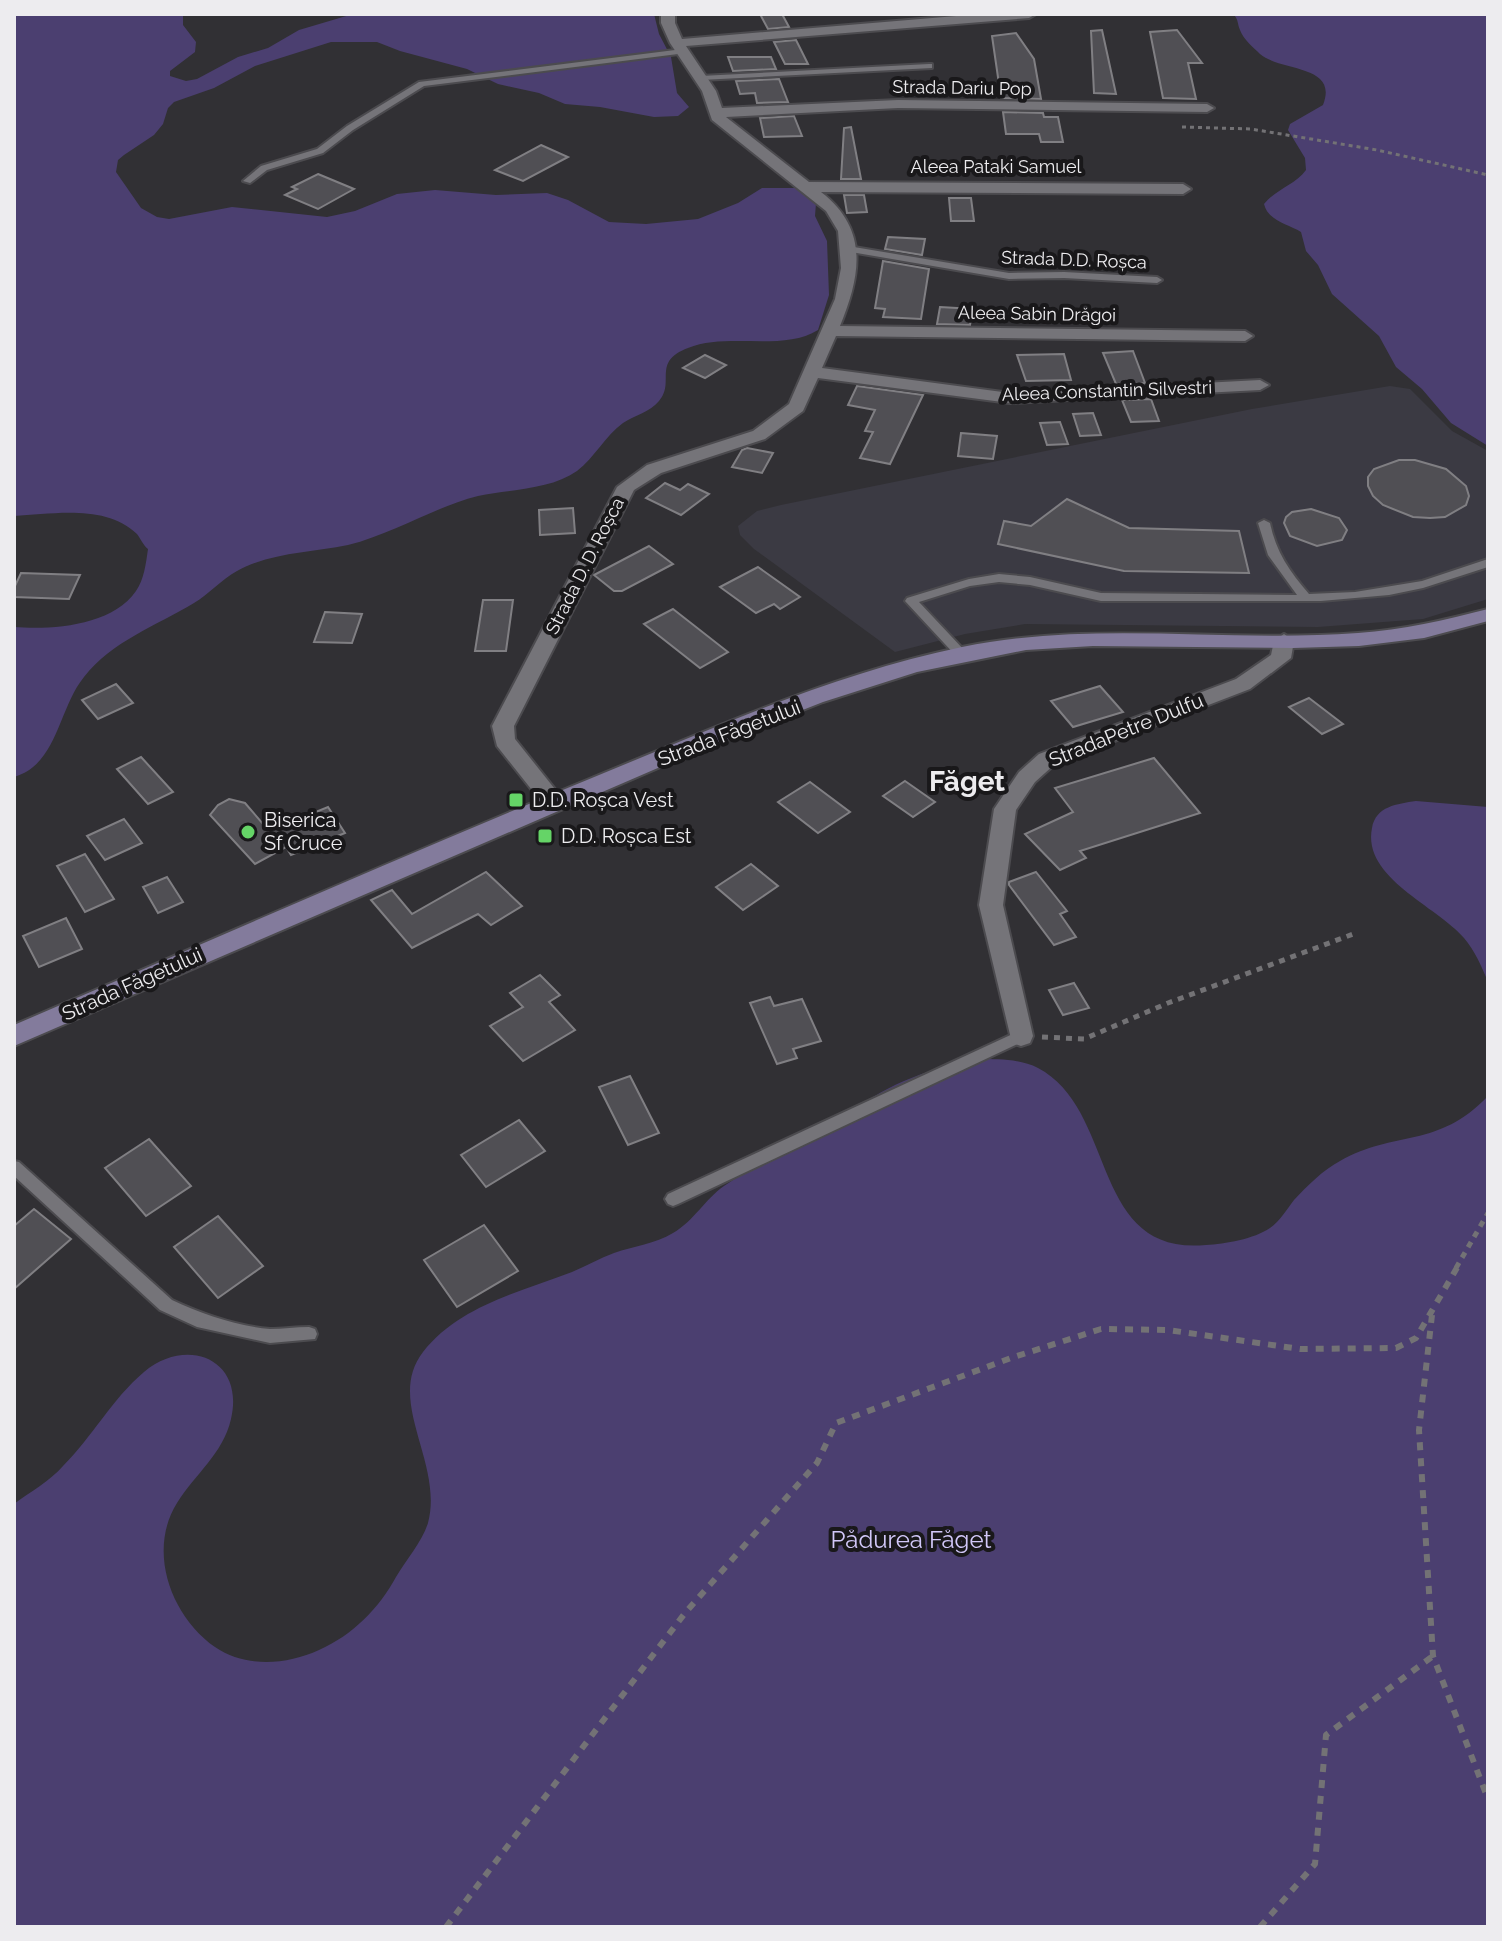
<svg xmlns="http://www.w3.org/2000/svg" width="1502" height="1941" viewBox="0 0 1502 1941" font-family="Raleway,sans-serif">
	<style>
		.built { fill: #3b3a43 }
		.green { fill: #4b3f70 }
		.building { fill: #504f54; stroke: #807f83; stroke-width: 2 }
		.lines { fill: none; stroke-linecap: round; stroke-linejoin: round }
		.service-casing { stroke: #4c4b4f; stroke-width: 4 }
		.minor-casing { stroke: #4c4b4f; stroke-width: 4 }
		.secondary-casing { stroke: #4c4b4f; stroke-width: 4 }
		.path-far2 { stroke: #737275; stroke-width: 3; stroke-dasharray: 4 4; stroke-linecap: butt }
		.path-far1 { stroke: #737275; stroke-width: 5; stroke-dasharray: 6 6; stroke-linecap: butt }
		.path { stroke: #737275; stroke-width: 6; stroke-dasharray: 8 8; stroke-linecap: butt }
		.service { fill: #757479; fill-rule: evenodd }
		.minor { fill: #757479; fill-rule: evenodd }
		.secondary { fill: #837b9c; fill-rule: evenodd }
		.poi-dot { fill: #65d467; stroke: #19181a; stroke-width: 3 }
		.labels { text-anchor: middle; stroke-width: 8; stroke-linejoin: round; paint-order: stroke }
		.far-street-label { font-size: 18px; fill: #edecef; stroke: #19181a }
		.street-label { font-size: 20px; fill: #edecef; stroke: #19181a }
		.poi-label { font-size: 20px; fill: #edecef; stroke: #19181a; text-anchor: start }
		.near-park-label { font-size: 24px; fill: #d2c8f9; stroke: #19181a }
		.district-label { font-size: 28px; font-weight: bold; fill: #edecef; stroke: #19181a }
	</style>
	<rect width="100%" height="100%" fill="#313034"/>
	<path class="built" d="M1390 386 1410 389 1452 431 1488 451V599L1423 619 1318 627 1025 624 965 634 895 652 754 549 740 535 738 526 757 511 781 505 1252 409Z"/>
	<g class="green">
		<path d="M14 14H183V25L196 42 195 52 170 71V76L186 81 197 79 238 57 268 48 299 30 353 14H654L659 34 671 57 677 93 689 107 678 116 654 117 600 107 565 104 539 93 498 84 467 69 400 51 377 42H331L255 66 214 88 174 102 168 108 163 124 154 135 124 155 118 160 116 172 141 208 157 217 169 219 232 207 327 217 355 211 397 194 435 190 496 195 547 193 568 200 609 222 646 224 698 219 738 203 762 188H798L816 203 815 216 827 241 829 295 818 330C783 352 728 332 688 348 651 362 676 382 659 401 650 412 635 415 623 423 605 436 595 457 577 471 550 490 510 489 478 496 434 507 393 534 348 545 310 553 272 552 237 571 221 580 209 594 194 603 156 626 112 641 84 677 58 709 58 764 14 777V627C52 630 112 626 136 591 144 580 146 563 148 549 143 545 141 539 137 534 106 504 53 514 14 516Z"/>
		<path d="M1233 14H1488V446L1451 423 1422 389 1396 367 1379 336 1332 294 1318 265 1306 251 1301 232C1288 224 1268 221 1264 204 1276 189 1295 185 1306 170L1305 158 1288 130 1290 124 1323 105C1339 64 1281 72 1260 54 1254 48 1243 39 1240 30 1237 23 1239 20 1233 14Z"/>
		<path d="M1416 801 1488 807V982C1482 967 1475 951 1464 938 1437 906 1362 878 1372 828 1376 806 1397 804 1416 801Z"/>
		<path d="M979 1059C998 1059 1021 1059 1038 1068 1118 1110 1089 1256 1206 1245 1225 1244 1254 1239 1270 1228 1280 1221 1287 1209 1294 1200 1307 1186 1323 1170 1340 1161 1394 1130 1438 1149 1488 1096V1927H14V1504C30 1492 50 1481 63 1466 93 1436 112 1399 144 1372 187 1336 245 1359 231 1419 223 1454 195 1474 177 1503 147 1551 171 1616 215 1647 246 1668 286 1665 319 1650 353 1635 379 1608 396 1577 406 1560 422 1542 428 1523 444 1463 385 1401 423 1352 459 1306 520 1292 572 1272 586 1266 600 1258 614 1253 634 1246 655 1244 673 1233 694 1221 705 1199 724 1186 765 1159 810 1137 852 1112 888 1083 934 1067 979 1059Z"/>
	</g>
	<g class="building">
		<path d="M760 14H782L789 27 768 29Z"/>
		<path d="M1102 30 1116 94 1094 93 1091 31Z"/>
		<path d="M1177 30 1202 63H1188L1196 99 1163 98 1150 32Z"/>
		<path d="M1016 33 1034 59 1041 99 1001 98 992 36Z"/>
		<path d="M796 40 808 64H785L774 42Z"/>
		<path d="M728 57H771L776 69 733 71Z"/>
		<path d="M779 79 788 102 757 103 755 93 740 94 736 81Z"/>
		<path d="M1003 112 1043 113 1044 117H1058L1063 142H1041L1039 134H1006Z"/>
		<path d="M794 116 802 136 764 137 760 118Z"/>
		<path d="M851 127 861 179H841L844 128Z"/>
		<path d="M541 145 568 157 523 181 495 170Z"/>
		<path d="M318 174 354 189 318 209 285 195 297 189 292 187Z"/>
		<path d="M844 195H864L867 212 847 213Z"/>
		<path d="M949 198H971L974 221H951Z"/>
		<path d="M888 237 925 239 922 255 885 249Z"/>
		<path d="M883 261 929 269 921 319 883 317 885 309 875 308Z"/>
		<path d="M940 307 973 309 970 325 937 324Z"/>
		<path d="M1133 351 1145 383 1116 384 1103 353Z"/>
		<path d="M1064 354 1071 380 1026 381 1017 355Z"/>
		<path d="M705 355 726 365 705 378 683 368Z"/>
		<path d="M857 386 923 395 890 464 860 458 873 432 865 431 875 410 848 405Z"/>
		<path d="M1151 399 1159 421 1131 422 1122 400Z"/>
		<path d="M1093 413 1101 435 1080 436 1073 414Z"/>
		<path d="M1060 422 1068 444 1047 445 1040 423Z"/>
		<path d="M961 433 997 436 993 459 958 456Z"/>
		<path d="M747 448 773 453 762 473 732 467 742 450Z"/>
		<path d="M1399 460H1415L1446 469 1466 486 1469 496 1466 505 1445 517 1430 518 1413 517 1383 505 1373 496 1368 486V477L1374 469Z"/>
		<path d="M665 483 680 490 688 484 709 494 681 515 646 498Z"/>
		<path d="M1067 499 1129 528 1239 531 1249 573 1124 571 998 544 1004 521 1031 526Z"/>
		<path d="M573 508 575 533 540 535 539 510Z"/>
		<path d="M1311 509 1339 518 1347 530 1342 540 1317 546 1290 536 1284 523 1286 517 1292 512Z"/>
		<path d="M649 546 673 564 622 591H614L594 575Z"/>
		<path d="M758 567 800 597 780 609 774 604 756 613 720 587Z"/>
		<path d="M21 573 80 575 69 599 14 597V588Z"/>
		<path d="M483 600H513L506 651H475Z"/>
		<path d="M673 609 728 652 700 668 644 624Z"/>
		<path d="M325 612 362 614 352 643 314 642Z"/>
		<path d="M116 684 133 703 98 719 82 700Z"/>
		<path d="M1100 686 1123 712 1073 727 1051 701Z"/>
		<path d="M1309 698 1343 724 1322 734 1289 707Z"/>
		<path d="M141 757 173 792 148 804 117 769Z"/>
		<path d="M1154 758 1200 813 1080 851 1086 858 1060 870 1025 834 1073 812 1055 788Z"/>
		<path d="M905 781 935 802 913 817 883 796Z"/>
		<path d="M810 782 850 812 818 833 778 802Z"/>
		<path d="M229 799 245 803 269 831 328 807 345 833 291 855 286 847 255 864 210 815 218 805Z"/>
		<path d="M124 819 142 843 105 860 87 836Z"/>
		<path d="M85 854 114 899 85 912 57 866Z"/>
		<path d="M751 864 778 886 743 910 716 887Z"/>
		<path d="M486 872 522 906 491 925 478 914 412 948 371 900 392 890 412 914Z"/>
		<path d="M1036 872 1067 911 1060 914 1076 937 1054 945 1009 885V882Z"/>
		<path d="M167 877 183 902 158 913 143 887Z"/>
		<path d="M66 918 82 949 39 967 23 936Z"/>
		<path d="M540 975 560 995 549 1002 575 1030 523 1061 490 1026 523 1007 510 993Z"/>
		<path d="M1074 983 1089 1008 1063 1015 1049 990Z"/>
		<path d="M770 997 774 1006 802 999 821 1041 793 1049 797 1058 777 1064 750 1003Z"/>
		<path d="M630 1076 659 1133 628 1145 599 1087Z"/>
		<path d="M519 1120 545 1151 486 1187 461 1155Z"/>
		<path d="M149 1139 191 1186 146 1216 105 1168Z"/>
		<path d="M34 1209 71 1239 14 1289V1226Z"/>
		<path d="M218 1216 263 1266 218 1298 174 1247Z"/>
		<path d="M484 1225 518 1271 457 1307 424 1260Z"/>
	</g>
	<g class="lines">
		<g class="service-casing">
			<g id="service">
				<path d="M683 49 687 51 686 53 424 86 353 130 323 153 267 170 250 183 243 181 261 166 317 149 347 126 419 82Z"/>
				<path d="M929 64H932V68L701 80 697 78 701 76Z"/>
				<path d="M848 246 1009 273 1064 272 1157 277 1162 280 1157 283 1064 278 1009 279 845 251 843 249Z"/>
				<path d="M1264 520 1270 523C1276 552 1290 572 1309 594L1355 592 1422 581 1488 559V567L1423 588 1389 595 1321 601H1101L1030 585 999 582 970 586 919 602 965 651 967 654 961 658 957 657 905 601 907 598 969 579 999 574 1030 577 1101 593 1297 595 1268 555 1258 523Z"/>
				<path d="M1021 1030 1026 1032 1028 1036 1026 1040 678 1204 673 1206 668 1204 665 1199 668 1194Z"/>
				<path d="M14 1161 19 1162 172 1300C202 1314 237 1326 270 1329 283 1329 296 1327 309 1327L315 1329 317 1334 315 1339 270 1343 197 1327 160 1310 14 1176Z"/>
			</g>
		</g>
		<g class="minor-casing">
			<g id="minor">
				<path d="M661 14H675V23L682 39 980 14H1036L1029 18 686 46 716 91 722 108 898 100 1207 104 1214 108 1207 112 898 108 726 117 809 182 1183 184 1191 189 1183 194 821 192C869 229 861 275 840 326L1245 331 1253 336 1245 341 836 336 822 368 1010 393 1260 380 1269 385 1260 390 1010 403 818 378 803 411 765 439 661 473 634 490 514 726 515 739 566 803 563 809H547L497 746 492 726 617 487 647 465 753 431 789 404 835 299 841 268 838 231 826 211 712 120 702 91 670 43 661 23Z"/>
				<path d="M1284 634 1294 641 1291 658 1250 689 1055 764 1035 782 1016 810 1003 905 1033 1036 1030 1043 1021 1046 1012 1043 979 905 994 809 1019 772 1039 754 1236 679 1271 655 1274 641Z"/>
			</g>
		</g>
		<g class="secondary-casing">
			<path id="secondary" d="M1488 609V621L1424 638 1359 646 1293 648 1093 646 1026 650 917 672 823 702 681 758 14 1046V1025C205 943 395 859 587 780 709 730 832 674 962 647 1093 620 1226 643 1358 633 1403 630 1445 620 1488 609Z"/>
		</g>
		<path class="path-far2" d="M1182 127 1251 129 1377 150 1488 175"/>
		<g class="path-far1">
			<path d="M1042 1037 1084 1039 1168 1003 1356 933"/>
			<path d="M1456 1268 1488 1213"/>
		</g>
		<g class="path">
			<path d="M1432 1315 1419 1430 1433 1656 1488 1799"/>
			<path d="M446 1927 685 1613 817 1463 836 1423 1011 1358 1101 1329 1168 1330 1300 1349 1396 1348 1416 1338 1458 1266"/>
			<path d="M1260 1927 1315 1864 1326 1735 1433 1656"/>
		</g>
		<use href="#service" class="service"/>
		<use href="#minor" class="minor"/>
		<use href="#secondary" class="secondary"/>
	</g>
	<g class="poi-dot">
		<rect x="508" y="792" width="16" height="16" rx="4"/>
		<circle cx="248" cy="832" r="8"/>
		<rect x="537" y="828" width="16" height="16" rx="4"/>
	</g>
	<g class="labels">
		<g class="far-street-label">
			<text transform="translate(962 88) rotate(1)" y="6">Strada Dariu Pop</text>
			<text x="996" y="173">Aleea Pataki Samuel</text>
			<text transform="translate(1074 260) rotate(2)" y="6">Strada D.D. Roșca</text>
			<text transform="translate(1037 314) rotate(1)" y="6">Aleea Sabin Drăgoi</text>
			<text transform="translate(1107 391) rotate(-2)" y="6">Aleea Constantin Silvestri</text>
			<text transform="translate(585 566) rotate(-63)" y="6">Strada D. D. Roșca</text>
		</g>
		<g class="street-label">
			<text transform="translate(1126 730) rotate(-22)" y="7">StradaPetre Dulfu</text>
			<text transform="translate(729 733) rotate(-21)" y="7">Strada Făgetului</text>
			<text transform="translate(132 984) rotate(-24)" y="7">Strada Făgetului</text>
		</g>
		<g class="poi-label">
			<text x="532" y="807">D.D. Roșca Vest</text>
			<text x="264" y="827">Biserica<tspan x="264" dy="23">Sf Cruce</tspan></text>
			<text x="561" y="843">D.D. Roșca Est</text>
		</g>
		<g class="near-park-label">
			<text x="911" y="1548">Pădurea Făget</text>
		</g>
		<g class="district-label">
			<text x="967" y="791">Făget</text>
		</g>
	</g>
	<rect width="1502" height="1941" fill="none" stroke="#edecef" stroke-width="32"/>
</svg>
